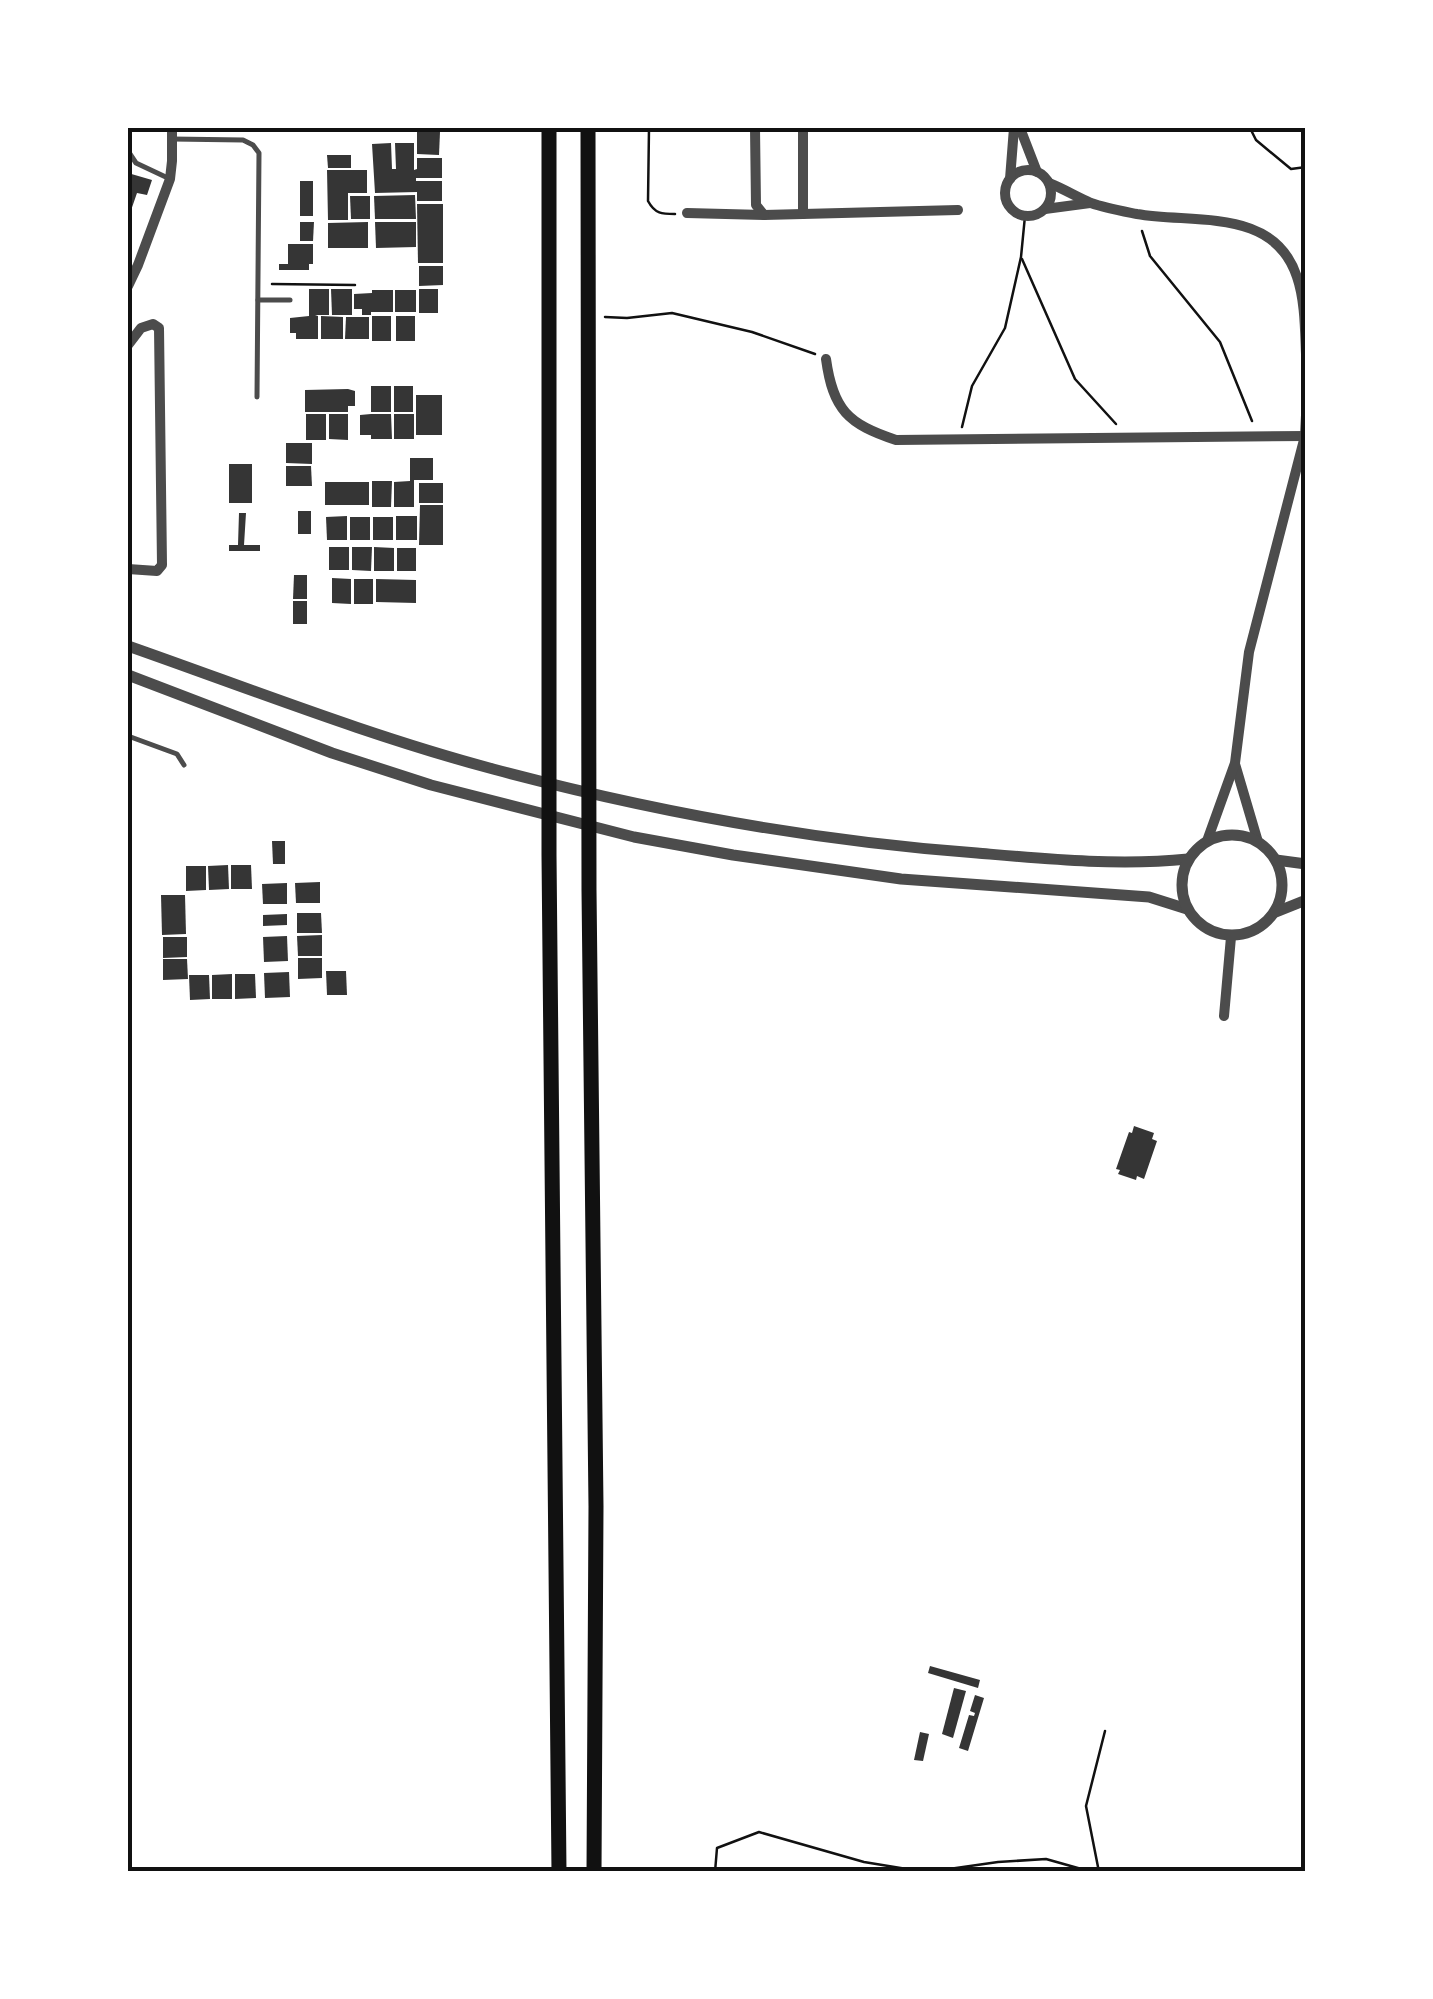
<svg xmlns="http://www.w3.org/2000/svg" width="1433" height="1999" viewBox="0 0 1433 1999" font-family="Roboto,sans-serif">
	<style>
		.building { fill: #353535 }
		.lines { fill: none; stroke-linecap: round; stroke-linejoin: round }
		.path { stroke: #111; stroke-width: 2.5 }
		.service { stroke: #4c4c4c; stroke-width: 5 }
		.minor { stroke: #4c4c4c; stroke-width: 10 }
		.tertiary { stroke: #4c4c4c; stroke-width: 11 }
		.trunk { stroke: #111; stroke-width: 15 }
		.neatline { fill: none; stroke: #111; stroke-width: 4 }
	</style>
	<rect width="100%" height="100%" fill="#fff"/>
	<g class="building">
		<path d="M417 132H440L439 155 417 154Z"/>
		<path d="M391 143 392 169H396L395 143H414V170L417 169V158H442V178H416V181H442V201H417V192L375 193 372 144Z"/>
		<path d="M327 155H351V168H328Z"/>
		<path d="M327 170H367V193H348V220H328Z"/>
		<path d="M128 173 152 180 147 195 137 193 128 219Z"/>
		<rect x="300" y="181" width="13" height="35"/>
		<path d="M415 195 416 219H375L374 196Z"/>
		<path d="M350 196H370V219H351Z"/>
		<path d="M417 204H443V263H418Z"/>
		<path d="M300 222H314L313 241H300Z"/>
		<path d="M368 222V248H328V223Z"/>
		<path d="M375 222H416V247L376 248Z"/>
		<path d="M288 244H313V264H309V270H279V264H288Z"/>
		<path d="M419 266H443V285L419 286Z"/>
		<path d="M309 289H329V315H315L318 316V339H296V333H290V318L309 316Z"/>
		<path d="M331 289H352V315H332Z"/>
		<rect x="419" y="289" width="19" height="24"/>
		<path d="M372 290H393V312H371V315H362V309H354V294L372 293Z"/>
		<rect x="395" y="290" width="21" height="22"/>
		<path d="M321 316 343 317V339H321Z"/>
		<rect x="372" y="316" width="19" height="25"/>
		<rect x="396" y="316" width="19" height="25"/>
		<path d="M346 317H369V339H345Z"/>
		<rect x="371" y="386" width="20" height="26"/>
		<rect x="394" y="386" width="19" height="26"/>
		<path d="M348 389 355 391V406H348V412H305V390Z"/>
		<rect x="416" y="395" width="26" height="40"/>
		<rect x="306" y="414" width="20" height="26"/>
		<path d="M329 414H348V440L329 439Z"/>
		<path d="M371 414H391L392 439H371V435H360V415Z"/>
		<rect x="394" y="414" width="20" height="25"/>
		<path d="M286 443H312V464L286 463Z"/>
		<path d="M410 458H433V480H414V507H394V482L410 481Z"/>
		<rect x="229" y="464" width="23" height="39"/>
		<path d="M286 466H311L312 486H286Z"/>
		<path d="M372 481H392L391 507H372Z"/>
		<rect x="325" y="482" width="44" height="23"/>
		<rect x="419" y="483" width="24" height="20"/>
		<path d="M420 505H443V545H419Z"/>
		<rect x="298" y="511" width="13" height="23"/>
		<path d="M239 513H246L244 545H260V551H229V545H238Z"/>
		<path d="M347 516V540H327L326 517Z"/>
		<rect x="396" y="516" width="21" height="24"/>
		<rect x="350" y="517" width="20" height="23"/>
		<rect x="373" y="517" width="20" height="23"/>
		<rect x="329" y="547" width="20" height="23"/>
		<path d="M352 547H372L371 571 352 570Z"/>
		<path d="M374 547 394 548V571H374Z"/>
		<rect x="397" y="548" width="19" height="23"/>
		<path d="M294 575H307V599H293Z"/>
		<path d="M332 578 351 579V604L332 603Z"/>
		<rect x="354" y="579" width="19" height="25"/>
		<path d="M376 579 416 580V603L376 602Z"/>
		<rect x="293" y="601" width="14" height="23"/>
		<path d="M272 841H285V864H273Z"/>
		<path d="M228 865 229 889 209 890 208 866Z"/>
		<path d="M231 865H251L252 889H231Z"/>
		<path d="M186 866H206V890L186 891Z"/>
		<path d="M320 882V903H296L295 883Z"/>
		<path d="M287 883V904H263L262 884Z"/>
		<path d="M161 895H185L186 934 162 935Z"/>
		<path d="M297 913H321L322 933H297Z"/>
		<path d="M287 914V925L263 926V915Z"/>
		<path d="M322 935V956H298L297 936Z"/>
		<path d="M287 936 288 961 264 962 263 937Z"/>
		<path d="M163 937H187V957L163 958Z"/>
		<path d="M298 958H322V978L298 979Z"/>
		<path d="M163 959H187L188 979 163 980Z"/>
		<path d="M326 971H346L347 995H327Z"/>
		<path d="M289 972 290 997 265 998 264 973Z"/>
		<path d="M232 974V999H212V975Z"/>
		<path d="M235 974H255L256 998 235 999Z"/>
		<path d="M189 975H209L210 999 190 1000Z"/>
		<path d="M1134 1126 1154 1133 1152 1139 1157 1141 1144 1179 1137 1176 1136 1180 1118 1174 1120 1170 1116 1169 1129 1132 1132 1133Z"/>
		<path d="M930 1666 980 1680 978 1688 928 1673Z"/>
		<path d="M954 1688 966 1691 953 1738 942 1734Z"/>
		<path d="M975 1695 984 1698 968 1751 959 1748 969 1715 974 1716 975 1713 970 1711Z"/>
		<path d="M920 1732 929 1734 923 1761 914 1760Z"/>
	</g>
	<g class="lines">
		<g class="path">
			<path d="M649 128 648 201C655 214 662 214 675 214"/>
			<path d="M1250 128 1256 140 1291 169 1306 167"/>
			<path d="M1142 231 1150 256 1220 342 1252 421"/>
			<path d="M1022 259 1075 379 1116 424"/>
			<path d="M272 284 355 285"/>
			<path d="M605 317 627 318 672 313 752 332 815 354"/>
			<path d="M962 427 972 386 1005 328 1021 257 1025 216"/>
			<path d="M715 1872 717 1848 759 1832 864 1862 925 1872"/>
			<path d="M928 1872 998 1862 1046 1859 1092 1872"/>
			<path d="M1099 1872 1086 1806 1105 1731"/>
		</g>
		<g class="service">
			<path d="M172 139 243 140 253 145 259 153 257 397"/>
			<path d="M128 151 136 163 170 179"/>
			<path d="M258 300H290"/>
			<path d="M128 736 177 754 184 765"/>
		</g>
		<g class="minor">
			<path d="M755 128 756 205 764 215 958 210"/>
			<path d="M1020 128 1037 172"/>
			<circle cx="1028" cy="193" r="23"/>
			<path d="M1010 179 1014 128"/>
			<path d="M1049 183C1064 189 1077 197 1091 203 1105 208 1122 211 1137 214 1195 224 1274 207 1297 277 1305 300 1305 330 1306 354"/>
			<path d="M1045 209 1090 203"/>
			<path d="M687 213 764 215"/>
			<path d="M803 214V128"/>
			<path d="M128 286 138 265 170 179 172 161V128"/>
			<path d="M128 345 141 328 153 324 159 328 162 565 157 571 128 569"/>
			<path d="M826 359C833 410 848 424 896 440L1306 436"/>
			<path d="M1235 764 1258 842"/>
			<path d="M1207 841 1235 763 1249 652 1305 436 1306 415"/>
			<path d="M1224 1016 1231 937"/>
		</g>
		<g class="tertiary">
			<path d="M128 646C248 688 369 736 493 769 651 811 813 841 977 853 1047 859 1118 866 1188 859"/>
			<path d="M128 675 332 753 431 785 634 837 733 855 901 879 1149 897 1187 909"/>
			<circle cx="1232" cy="885" r="50"/>
			<path d="M1276 860 1306 864"/>
			<path d="M1276 912 1306 900"/>
		</g>
		<g class="trunk">
			<path d="M549 128V855L559 1872"/>
			<path d="M588 128 589 890 596 1506 594 1872"/>
		</g>
	</g>
	<rect width="1433" height="1999" fill="none" stroke="#ffffff" stroke-width="260"/>
	<rect x="130" y="130" width="1173" height="1739" class="neatline"/>
</svg>
